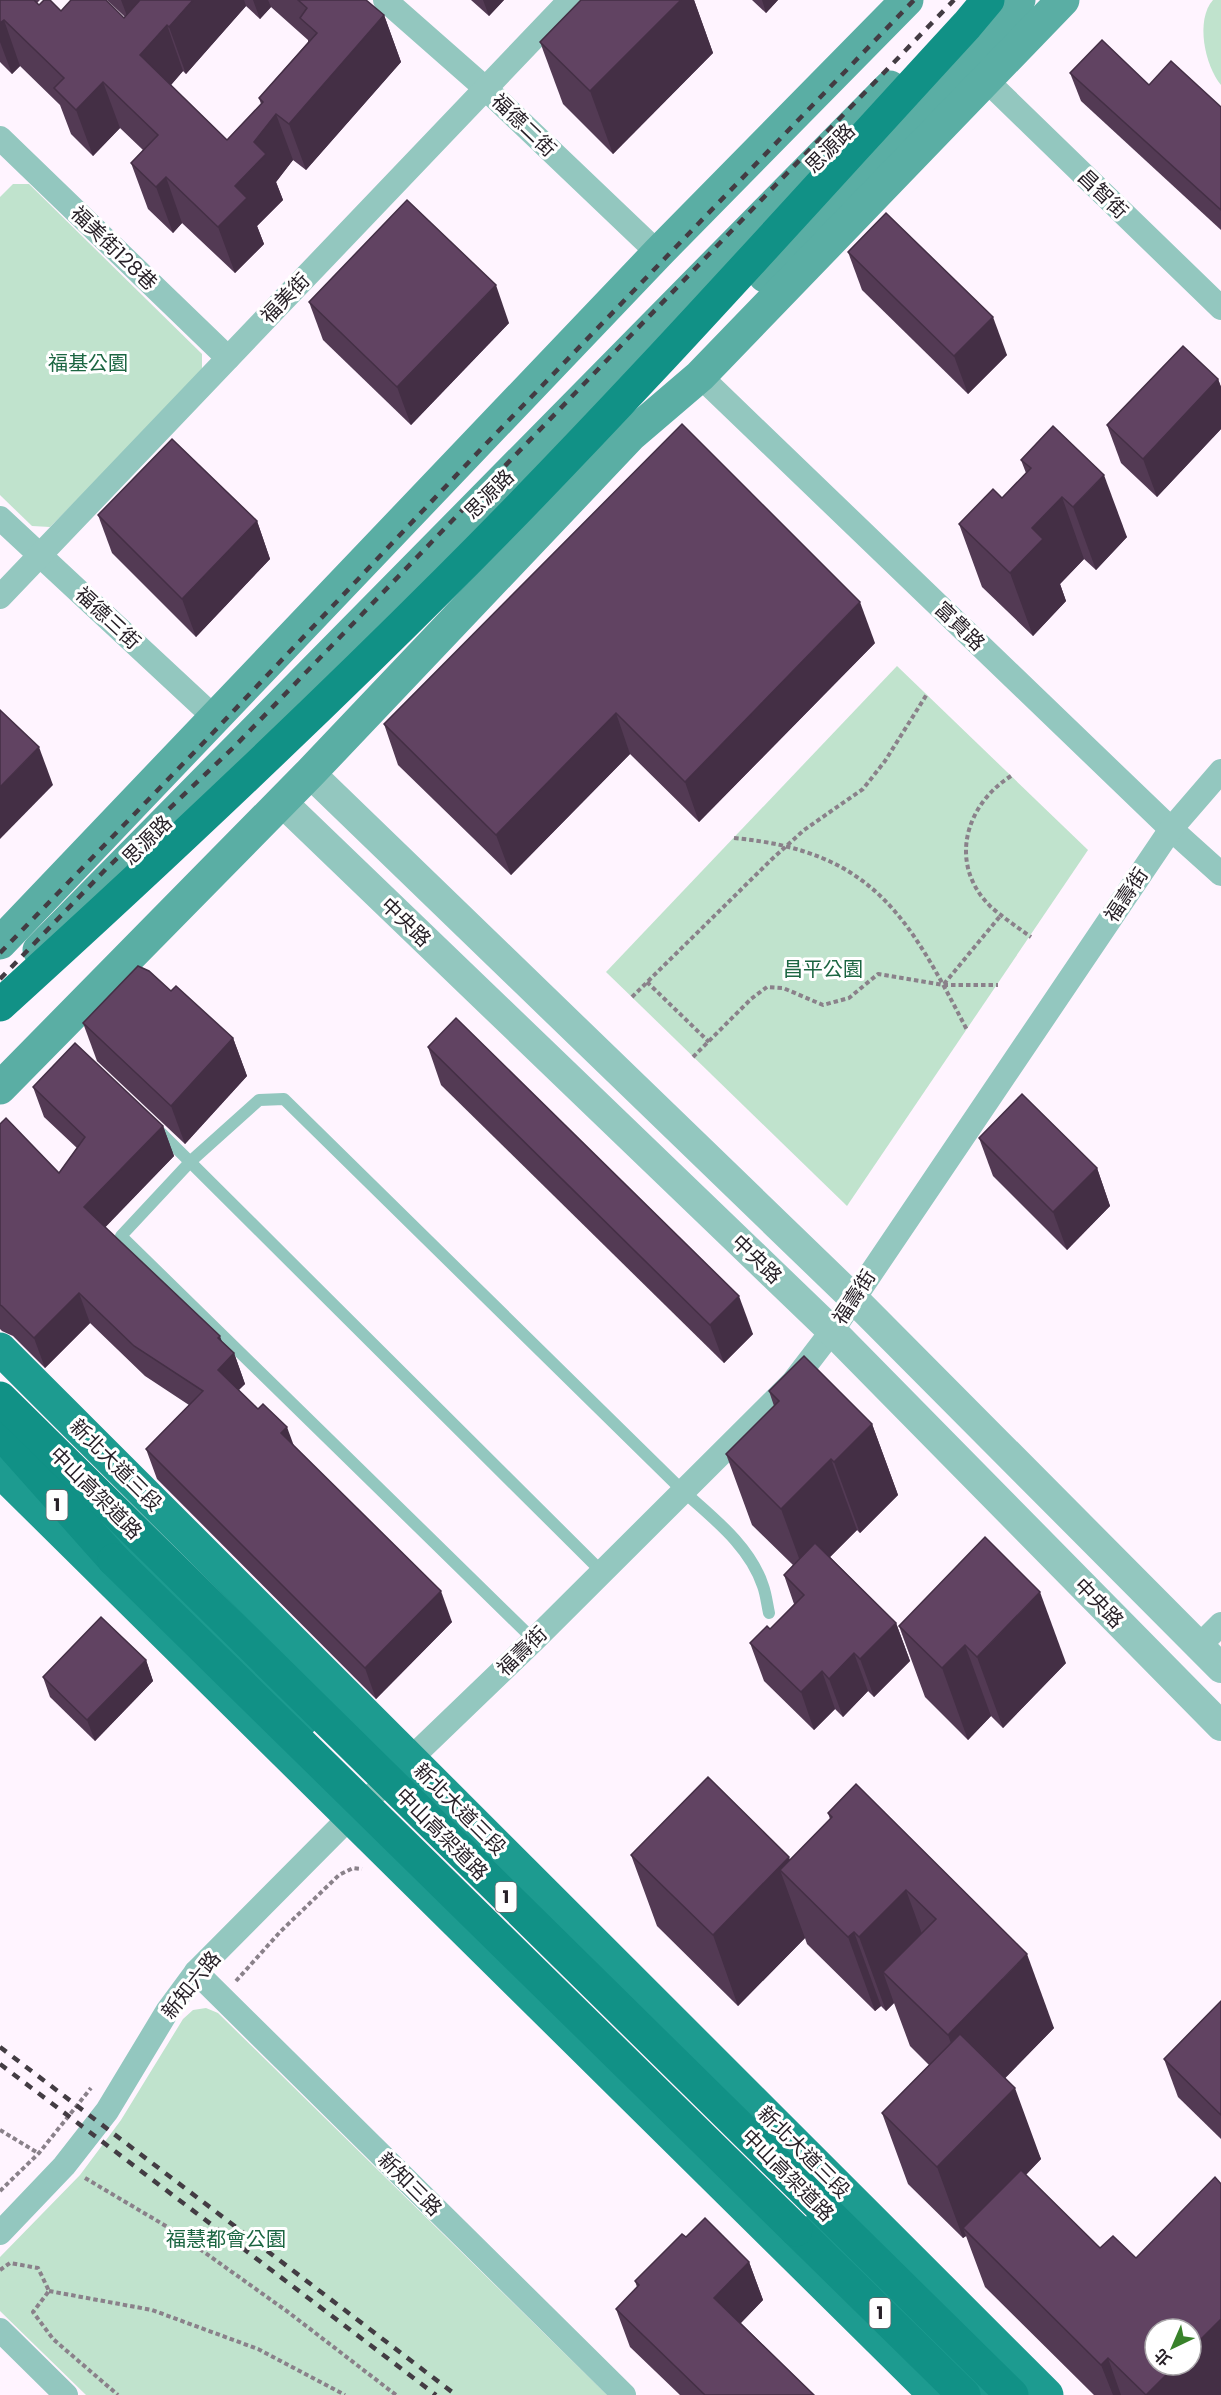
<svg xmlns="http://www.w3.org/2000/svg" width="1221" height="2395" font-family="Poppins,'Noto Sans TC',sans-serif">
  <rect width="100%" height="100%" fill="#fff4ff"/>
  <g fill="#c0e3cd">
    <path d="M 1213,0 L 1221,0 L 1221,85 C 1205,66 1195,20 1213,0 Z"/>
    <polygon points="13,184 29,184 202,354 202,373 50,527 32,526 0,495 0,197"/>
    <polygon points="897,666 1088,850 847,1206 606,972"/>
    <polygon points="206,2008 218,2013 607,2395 86,2395 0,2311 0,2257 80,2175 121,2120 183,2019 193,2010"/>
  </g>
  <g fill="none" stroke-linecap="round" stroke-linejoin="round">
    <g stroke="#8a818a" stroke-width="4" stroke-dasharray="4.5 3" stroke-linecap="butt">
      <path d="M 1011,776 C 965,805 948,864 990,906 C 1002,917 1017,927 1031,937"/>
      <path d="M 734,838 C 873,851 908,916 967,1030"/>
      <polyline points="647,982 709,1042"/>
      <polyline points="944,984 1001,915"/>
      <polyline points="632,997 771,860 804,830 863,789 885,761 927,694"/>
      <polyline points="693,1057 751,999 767,987 783,988 823,1005 849,998 878,974 944,985 998,985"/>
      <polyline points="236,1981 280,1932 339,1875 353,1868 362,1869"/>
      <polyline points="0,2130 38,2153"/>
      <polyline points="85,2178 176,2232 288,2312 396,2395"/>
      <polyline points="0,2191 39,2153 91,2088"/>
      <polyline points="0,2270 10,2263 38,2268 49,2291 33,2312 53,2339 118,2395"/>
      <polyline points="49,2291 152,2310 258,2349 345,2395"/>
    </g>
    <g stroke="#93c7bf" stroke-width="12">
      <polyline points="156,1128 602,1572"/>
      <path d="M 534,1640 L 121,1236 L 191,1161 L 259,1100 L 284,1099 L 683,1491 C 713,1518 750,1546 763,1586 C 766,1594 767,1604 769,1613"/>
    </g>
    <g stroke="#93c7bf" stroke-width="24">
      <polyline points="385,0 485,88 658,253"/>
      <polyline points="986,80 1221,308"/>
      <polyline points="0,138 228,358"/>
      <polyline points="700,376 1171,829 1221,874"/>
      <polyline points="0,518 216,719"/>
      <polyline points="0,597 570,0"/>
      <polyline points="1199,1646 1221,1624"/>
      <polyline points="196,1972 624,2395"/>
      <polyline points="0,2233 64,2166 107,2111 168,2010 196,1972 350,1817 534,1640 793,1382 832,1331 1171,829 1221,771"/>
      <polyline points="0,2330 66,2395"/>
    </g>
    <g stroke="#93c7bf" stroke-width="30">
      <polyline points="310,773 853,1298 1221,1668"/>
      <polyline points="282,802 832,1331 1221,1726"/>
    </g>
    <g stroke="#5aaea4" stroke-width="33">
      <polyline points="765,276 987,43 1019,0"/>
      <polyline points="0,943 658,253 907,0"/>
      <polyline points="39,950 890,87"/>
      <polyline points="0,1088 310,773 631,435 700,376 1063,0"/>
    </g>
    <g stroke="#1d9b90" stroke-width="33">
      <polyline points="0,1349 1047,2395"/>
      <polyline points="0,1471 935,2395"/>
      <polyline points="90,1513 303,1719"/>
      <polyline points="819,2227 988,2395"/>
    </g>
    <g stroke="#119186" stroke-width="33">
      <path d="M 0,1005 C 152,867 301,727 447,581 C 626,402 795,212 967,25 L 988,0"/>
      <polyline points="0,1432 114,1560"/>
      <polyline points="796,2230 964,2395"/>
    </g>
    <g stroke="#433c43" stroke-width="4.5" stroke-dasharray="8 8" stroke-linecap="butt">
      <polyline points="0,953 207,739 483,447 914,0"/>
      <polyline points="0,979 106,869 236,745 954,0"/>
      <polyline points="0,2047 456,2395"/>
      <polyline points="0,2064 436,2395"/>
    </g>
    <g stroke="#119186" stroke-width="33">
      <polyline points="0,1398 1012,2395"/>
      <polyline points="114,1560 796,2230"/>
    </g>
  </g>
  <g fill="#533a54" fill-rule="evenodd">
    <path d="M 0,0 L 40,0 L 37,3 L 39,5 L 61,11 L 124,18 L 125,17 L 107,0 L 366,0 L 384,15 L 401,62 L 306,170 L 293,160 L 276,182 L 283,200 L 257,226 L 264,244 L 235,273 L 182,223 L 173,233 L 148,209 L 131,163 L 143,150 L 120,128 L 93,156 L 71,134 L 60,105 L 20,66 L 12,74 L 0,62 ZM 246,6 L 260,19 L 271,7 L 308,40 L 308,42 L 259,98 L 261,104 L 227,140 L 171,85 L 183,71 L 186,74 Z"/>
    <polygon points="471,0 504,0 489,16"/>
    <polygon points="581,0 694,0 713,53 613,154 563,104 540,42"/>
    <polygon points="752,0 778,0 766,13"/>
    <polygon points="1070,73 1149,85 1221,107 1221,230 1081,101"/>
    <polygon points="848,252 1007,355 968,394 862,290"/>
    <polygon points="309,302 509,323 411,425 323,340"/>
    <polygon points="1218,379 1221,387 1221,429 1157,497 1121,463 1107,425"/>
    <polygon points="1021,460 1127,537 1096,570 1084,559 1060,584 1066,601 1033,636 982,587 959,524 1002,498 1026,473"/>
    <polygon points="98,515 257,521 270,559 196,637 112,553"/>
    <polygon points="875,643 699,822 630,754 511,875 398,765 384,724"/>
    <polygon points="171,991 233,1038 247,1076 185,1144 97,1061 83,1023"/>
    <polygon points="428,1047 753,1334 724,1363 441,1085"/>
    <polygon points="33,1087 163,1126 174,1156 105,1227 234,1353 245,1384 238,1390 294,1446 452,1622 376,1699 157,1479 146,1449 189,1405 145,1376 90,1323 45,1368 13,1336 2,1331 0,1329 0,1124 59,1173 77,1148 44,1117"/>
    <polygon points="979,1138 1097,1168 1110,1206 1067,1250 993,1176"/>
    <polygon points="769,1391 872,1424 898,1495 860,1533 857,1530 830,1557 896,1623 910,1661 874,1697 868,1691 843,1717 835,1709 814,1730 764,1681 750,1643 770,1629 794,1604 784,1575 793,1565 752,1525 726,1454 774,1406"/>
    <polygon points="899,1626 1066,1663 1003,1728 991,1716 968,1740 925,1697"/>
    <polygon points="146,1660 153,1681 95,1741 50,1697 43,1677"/>
    <polygon points="828,1813 1054,2028 1005,2078 1041,2159 1026,2175 1221,2395 1094,2395 985,2287 966,2236 963,2238 908,2184 882,2113 929,2065 910,2046 894,2003 886,2011 881,2006 875,2011 807,1944 805,1938 738,2006 657,1926 631,1855 790,1860 830,1819"/>
    <polygon points="1221,2001 1221,2139 1178,2097 1164,2059"/>
    <polygon points="686,2237 749,2262 763,2300 741,2323 814,2395 680,2395 630,2347 616,2309 637,2287 635,2281"/>
  </g>
  <g fill="#442f45">
    <polygon points="121,0 148,0 129,21"/>
    <polygon points="193,0 244,0 246,6 186,74 169,27"/>
    <polygon points="253,0 268,0 271,7 260,19"/>
    <polygon points="483,0 504,0 489,16"/>
    <polygon points="681,0 694,0 713,53 613,154 590,91"/>
    <polygon points="762,0 778,0 766,13"/>
    <polygon points="384,15 401,62 306,170 289,124"/>
    <polygon points="4,20 20,66 12,74 0,42 0,23"/>
    <polygon points="167,25 183,71 157,101 140,55"/>
    <polygon points="103,82 120,128 93,156 76,110"/>
    <polygon points="276,114 293,160 276,182 283,200 257,226 264,244 235,273 218,227 235,186 254,142"/>
    <polygon points="166,177 182,223 173,233 156,187"/>
    <polygon points="496,285 509,323 411,425 397,387"/>
    <polygon points="993,317 1007,355 968,394 954,356"/>
    <polygon points="1218,379 1221,387 1221,429 1157,497 1143,459"/>
    <polygon points="1104,475 1127,537 1096,570 1073,507"/>
    <polygon points="1062,497 1084,559 1060,584 1066,601 1033,636 1010,573 1032,528"/>
    <polygon points="257,521 270,559 196,637 182,599"/>
    <polygon points="860,602 875,643 699,822 685,782"/>
    <polygon points="616,713 630,754 511,875 496,835"/>
    <polygon points="39,747 53,785 0,839 0,787"/>
    <polygon points="233,1038 247,1076 185,1144 171,1106"/>
    <polygon points="163,1126 174,1156 95,1238 84,1207"/>
    <polygon points="1097,1168 1110,1206 1067,1250 1053,1212"/>
    <polygon points="79,1293 90,1323 45,1368 34,1338"/>
    <polygon points="739,1296 753,1334 724,1363 710,1325"/>
    <polygon points="220,1336 228,1359 234,1353 245,1384 229,1400 218,1370 218,1338"/>
    <polygon points="872,1424 898,1495 860,1533 834,1462"/>
    <polygon points="287,1427 298,1457 281,1433"/>
    <polygon points="831,1459 857,1530 807,1580 781,1509"/>
    <polygon points="441,1591 452,1622 376,1699 365,1668"/>
    <polygon points="1040,1592 1066,1663 1003,1728 977,1657"/>
    <polygon points="896,1623 910,1661 874,1697 860,1659"/>
    <polygon points="965,1645 991,1716 968,1740 942,1668"/>
    <polygon points="854,1653 868,1691 843,1717 829,1679"/>
    <polygon points="146,1660 153,1681 95,1741 87,1720"/>
    <polygon points="822,1671 835,1709 814,1730 801,1692"/>
    <polygon points="789,1857 802,1892 780,1870 805,1938 738,2006 713,1935"/>
    <polygon points="906,1890 933,1964 883,1972 894,2003 886,2011 859,1937"/>
    <polygon points="854,1932 881,2006 875,2011 848,1937"/>
    <polygon points="1027,1954 1054,2028 975,2109 948,2035"/>
    <polygon points="1015,2088 1041,2159 968,2233 963,2228 966,2236 963,2238 937,2167"/>
    <polygon points="749,2262 763,2300 728,2336 714,2298"/>
    <polygon points="1221,2319 1221,2395 1146,2395 1176,2365 1191,2365 1191,2349"/>
    <polygon points="1108,2358 1121,2395 1113,2395 1101,2365"/>
  </g>
  <g fill="#614362" stroke="#442f45" stroke-width="1.5">
    <polygon points="0,0 34,0 39,5 44,0 50,0 61,11 71,0 106,0 124,18 140,0 193,0 169,27 167,25 140,55 227,140 263,102 259,98 317,33 300,18 307,8 298,0 366,0 384,15 289,124 276,114 254,142 266,154 235,186 247,198 218,227 166,177 156,187 131,163 158,135 103,82 76,110 54,88 64,78 4,20 0,23"/>
    <polygon points="581,0 681,0 590,91 540,42"/>
    <polygon points="1102,40 1149,85 1171,61 1221,107 1221,210 1070,73"/>
    <polygon points="407,200 496,285 397,387 309,302"/>
    <polygon points="886,213 993,317 954,356 848,252"/>
    <polygon points="1183,346 1218,379 1143,459 1107,425"/>
    <polygon points="682,424 860,602 685,782 616,713 496,835 384,724"/>
    <polygon points="1053,426 1104,475 1073,507 1062,497 1032,528 1043,539 1010,573 959,524 993,489 1002,498 1031,468 1021,460"/>
    <polygon points="172,439 257,521 182,599 98,515"/>
    <polygon points="0,710 39,747 0,787"/>
    <polygon points="138,966 149,971 171,991 176,986 233,1038 171,1106 83,1023"/>
    <polygon points="456,1018 739,1296 710,1325 428,1047"/>
    <polygon points="75,1043 163,1126 84,1207 220,1336 218,1338 234,1353 218,1370 258,1409 263,1404 287,1427 281,1433 441,1591 365,1668 146,1449 203,1391 134,1346 79,1293 34,1338 2,1306 0,1305 0,1124 6,1118 59,1173 85,1137 33,1087"/>
    <polygon points="1022,1094 1097,1168 1053,1212 979,1138"/>
    <polygon points="804,1356 872,1424 834,1462 831,1459 781,1509 726,1454 779,1401 769,1391"/>
    <polygon points="985,1537 1040,1592 977,1657 965,1645 942,1668 899,1626"/>
    <polygon points="815,1543 896,1623 860,1659 854,1653 829,1679 822,1671 801,1692 750,1643 767,1626 770,1629 804,1595 784,1575"/>
    <polygon points="101,1617 146,1660 87,1720 43,1677"/>
    <polygon points="708,1777 789,1857 713,1935 631,1855"/>
    <polygon points="856,1784 1027,1954 948,2035 883,1972 936,1919 906,1890 859,1937 854,1932 848,1937 780,1870 832,1817 828,1813"/>
    <polygon points="1221,2001 1221,2115 1164,2059"/>
    <polygon points="960,2034 1015,2088 937,2167 882,2113"/>
    <polygon points="1021,2170 1100,2248 1113,2236 1136,2258 1215,2177 1221,2184 1221,2319 1191,2349 1191,2329 1155,2329 1155,2365 1176,2365 1146,2395 1108,2358 1101,2365 963,2228"/>
    <polygon points="705,2218 749,2262 714,2298 814,2395 705,2395 616,2309 639,2285 635,2281 682,2234 686,2237"/>
  </g>
  <g text-anchor="middle" stroke-width="6" stroke-linejoin="round" paint-order="stroke">
    <g fill="#fff" stroke="#686468" stroke-width="1.5">
      <rect x="46.5" y="1490" width="21" height="30" rx="4.5"/>
      <rect x="495.5" y="1882" width="21" height="30" rx="4.5"/>
      <rect x="869.5" y="2298" width="21" height="30" rx="4.5"/>
    </g>
    <g font-size="18" font-weight="bold" fill="#282128">
      <text x="57" y="1511">1</text>
      <text x="506" y="1903">1</text>
      <text x="880" y="2319">1</text>
    </g>
    <g font-size="20" fill="#282128" stroke="#fff">
      <text transform="translate(524 125) rotate(44)" y="7">福德二街</text>
      <text transform="translate(830 148) rotate(-45)" y="7">思源路</text>
      <text transform="translate(1103 194) rotate(44)" y="7">昌智街</text>
      <text transform="translate(114 248) rotate(44)" y="7">福美街128巷</text>
      <text transform="translate(285 298) rotate(-46)" y="7">福美街</text>
      <text transform="translate(489 494) rotate(-45)" y="7">思源路</text>
      <text transform="translate(108 618) rotate(43)" y="7">福德三街</text>
      <text transform="translate(960 626) rotate(44)" y="7">富貴路</text>
      <text transform="translate(147 840) rotate(-45)" y="7">思源路</text>
      <text transform="translate(1126 895) rotate(-56)" y="7">福壽街</text>
      <text transform="translate(406 922) rotate(44)" y="7">中央路</text>
      <text transform="translate(757 1259) rotate(44)" y="7">中央路</text>
      <text transform="translate(854 1297) rotate(-57)" y="7">福壽街</text>
      <text transform="translate(116 1465) rotate(45)" y="7">新北大道三段</text>
      <text transform="translate(96 1493) rotate(45)" y="7">中山高架道路</text>
      <text transform="translate(1099 1603) rotate(46)" y="7">中央路</text>
      <text transform="translate(522 1651) rotate(-44)" y="7">福壽街</text>
      <text transform="translate(460 1809) rotate(45)" y="7">新北大道三段</text>
      <text transform="translate(442 1834) rotate(45)" y="7">中山高架道路</text>
      <text transform="translate(191 1985) rotate(-51)" y="7">新知六路</text>
      <text transform="translate(804 2152) rotate(45)" y="7">新北大道三段</text>
      <text transform="translate(788 2175) rotate(45)" y="7">中山高架道路</text>
      <text transform="translate(410 2184) rotate(45)" y="7">新知三路</text>
    </g>
    <g font-size="20" fill="#1c6642" stroke="#fff">
      <text x="88" y="370">福基公園</text>
      <text x="823" y="976">昌平公園</text>
      <text x="226" y="2246">福慧都會公園</text>
    </g>
  </g>
  <g transform="translate(1173 2347) rotate(224)"><circle r="28" fill="#ffffff" stroke="#a9a6a9" stroke-width="1.5"/>
  <path d="M0-4.5L10 22L0 15L-10 22Z" fill="#38822a"/>
  <text y="-9" font-size="16" font-weight="bold" text-anchor="middle" fill="#282128">北</text>
  </g>
</svg>
